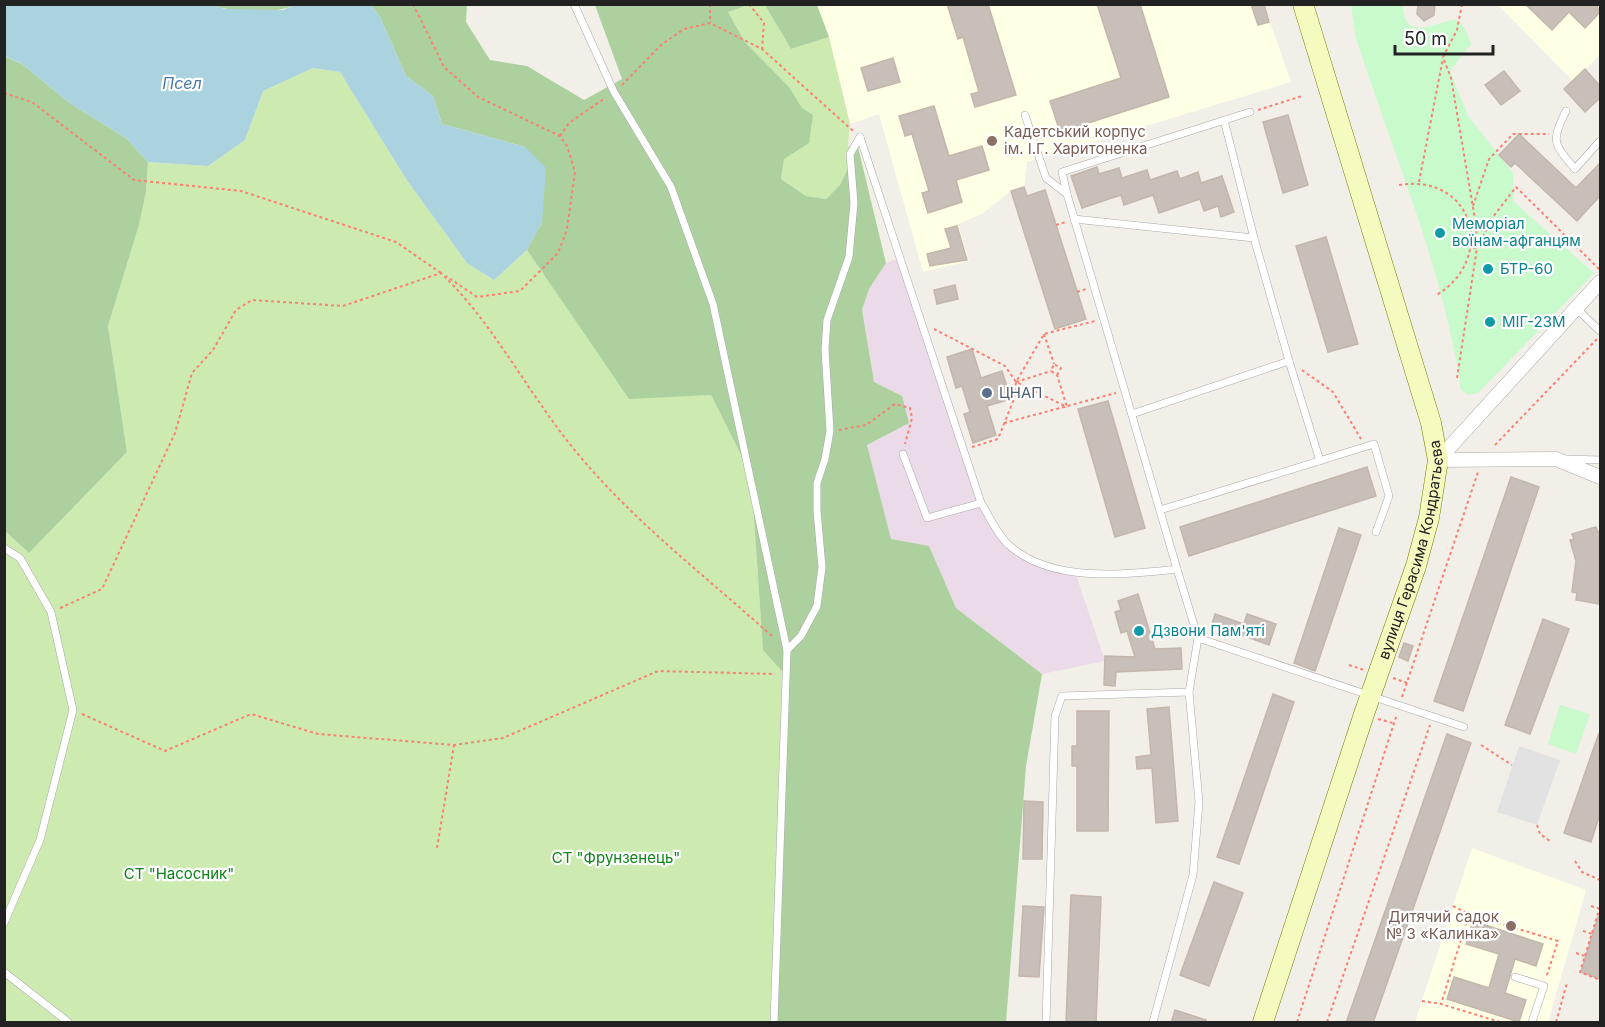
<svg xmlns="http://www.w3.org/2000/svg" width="1605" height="1027" font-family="Inter,sans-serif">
  <rect width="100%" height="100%" fill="#f2efe9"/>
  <polygon fill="#ebdbe8" points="900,258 981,503 1008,545 1038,562 1075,572 1105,661 1042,674 956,608 929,546 891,540 867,445 902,396 874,383 862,310 869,289 886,263"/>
  <g fill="#ffffe5">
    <polygon points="817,5 1264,5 1291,82 1027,162 1024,187 1011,191 982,214 958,224 969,261 923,272 879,114 850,124 829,37"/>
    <polygon points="1498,5 1600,5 1600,55 1573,81"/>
    <polygon points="1472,848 1586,890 1548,1022 1415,1022"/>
  </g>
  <g fill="#cdebb0">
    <polygon points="748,5 765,5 791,49 829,37 850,124 848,146 858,147 840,185 826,199 806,196 781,179 784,159 802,108 790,88 745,42 728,12"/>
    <polygon points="313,68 340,72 406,179 467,263 494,280 527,250 629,398 711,395 751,475 763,649 787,677 774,1022 5,1022 4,530 29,553 127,452 108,326 139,225 146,192 148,162 208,166 245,140 263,91"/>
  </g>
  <g fill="#add19e">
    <path d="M 210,5 L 295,5 C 272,15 235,12 210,5 Z"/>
    <polygon points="371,5 467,5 466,22 490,60 527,66 584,100 622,79 595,5 748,5 728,12 745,42 790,88 802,108 813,115 809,143 784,159 781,179 806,196 826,199 840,185 858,147 886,263 869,289 862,310 874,382 902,396 909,423 867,445 891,539 929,546 956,608 1042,674 1026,766 1006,1022 774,1022 787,677 763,650 751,475 711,395 629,399 527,250 542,222 525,147 442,124 433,96 406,76 380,17"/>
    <polygon points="765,5 817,5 829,37 791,49"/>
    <polygon points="4,56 22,64 71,104 126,138 148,162 146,192 139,225 108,326 127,452 29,553 4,530"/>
  </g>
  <g fill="#c8facc">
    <path d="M 1351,5 L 1403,5 C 1403,47 1446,17 1456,20 C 1465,24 1468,36 1471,44 L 1450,71 L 1468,116 L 1513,173 L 1514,202 L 1594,273 L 1478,393 L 1469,395 L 1461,390 C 1444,269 1393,154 1356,38 Z"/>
    <polygon points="1560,705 1590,714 1576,754 1548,744"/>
  </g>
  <polygon fill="#e2e2e2" points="1519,746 1560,760 1537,825 1497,812"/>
  <polygon fill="#aad3df" points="210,4 225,9 283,10 295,5 371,5 380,17 406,76 433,96 442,124 525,147 546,168 542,222 527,250 494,280 467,263 406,179 340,72 313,68 263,91 245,140 208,166 148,162 126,138 71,104 22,64 5,56 5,5"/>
  <g fill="#c7bfb8" stroke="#c4b6ab" stroke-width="1.5">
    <polygon points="947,4 988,4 1016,95 975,107 971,94 979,92 963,37 958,39"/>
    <polygon points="1097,4 1140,4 1169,97 1060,132 1050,101 1121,78"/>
    <polygon points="1251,4 1264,4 1269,22 1258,25"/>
    <polygon points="1418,4 1435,4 1434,15 1424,21 1417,14"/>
    <polygon points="1525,4 1596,4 1600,12 1585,28 1569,12 1552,30"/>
    <polygon points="893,58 900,82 868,91 861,68"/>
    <polygon points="1585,69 1600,86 1600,98 1585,112 1564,89"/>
    <polygon points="1504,71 1520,91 1501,105 1485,85"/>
    <polygon points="934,106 949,156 982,146 989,170 956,180 962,202 928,213 922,193 929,191 912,134 905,136 899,116"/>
    <polygon points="1288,115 1308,185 1283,193 1263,122"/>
    <polygon points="1519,134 1576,188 1600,163 1600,196 1577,221 1515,163 1511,167 1499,155"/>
    <polygon points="1097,167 1099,174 1119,168 1122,178 1147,170 1150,180 1177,171 1180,179 1198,172 1201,183 1222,176 1234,212 1221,217 1218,206 1204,211 1200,199 1159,213 1153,195 1124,205 1121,195 1082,208 1071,176"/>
    <polygon points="1024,187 1027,196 1045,190 1086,319 1055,329 1011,191"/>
    <polygon points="957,226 967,260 930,266 927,254 951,248 945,229"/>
    <polygon points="1326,237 1358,344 1328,352 1296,246"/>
    <polygon points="955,285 958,299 937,304 934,290"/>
    <polygon points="972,349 981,378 1002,371 1011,399 987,406 996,435 973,443 964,414 970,412 962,386 956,388 947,357"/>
    <polygon points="1108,401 1145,528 1115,537 1078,409"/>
    <polygon points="1367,467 1376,496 1189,556 1180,527"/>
    <polygon points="1511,477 1539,487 1463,711 1434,701"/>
    <polygon points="1596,527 1598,532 1600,532 1600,604 1576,600 1577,593 1572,592 1576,561 1570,540 1574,539 1572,534"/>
    <polygon points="1339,528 1361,535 1315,671 1294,663"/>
    <polygon points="1138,594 1155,649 1181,648 1182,669 1116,672 1115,686 1104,685 1105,656 1135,657 1127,631 1121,633 1115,612 1121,610 1118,601"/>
    <polygon points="1215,614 1244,624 1247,614 1276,624 1269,645 1212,624"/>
    <polygon points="1543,619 1569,629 1530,734 1505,725"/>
    <polygon points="1404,643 1413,646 1408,661 1399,657"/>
    <polygon points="1273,694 1294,702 1239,864 1217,857"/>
    <polygon points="1169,707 1178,821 1156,823 1152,768 1137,769 1136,757 1151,755 1147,709"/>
    <polygon points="1077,711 1109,711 1108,831 1077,831 1077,766 1072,766 1072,746 1077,746"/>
    <polygon points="1599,733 1600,814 1591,842 1564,833"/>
    <polygon points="1447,734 1471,743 1373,1023 1346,1023"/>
    <polygon points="1024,801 1043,802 1042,859 1023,859"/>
    <polygon points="1214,882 1243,893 1209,986 1180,975"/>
    <polygon points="1071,895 1101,897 1096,1023 1066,1023"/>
    <polygon points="1023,906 1044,907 1039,977 1019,976"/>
    <polygon points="1598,917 1600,917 1600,979 1581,972"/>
    <polygon points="1473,921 1543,944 1536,966 1515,959 1505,993 1526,1000 1519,1022 1447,999 1454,977 1489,988 1499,954 1466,944"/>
    <polygon points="1175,1010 1206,1020 1206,1023 1171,1023"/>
  </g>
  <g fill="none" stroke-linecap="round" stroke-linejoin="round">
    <g stroke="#a9a9a9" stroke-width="8">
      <g id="service">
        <polyline points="574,4 614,92 671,187 713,304 787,650 774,1022"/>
        <path d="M 1566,111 C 1551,142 1553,143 1575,169 L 1600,141"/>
        <polyline points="1025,115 1046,178 1067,194 1177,569"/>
        <polyline points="1224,120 1254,238"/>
        <path d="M 860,137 L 981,503 C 989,515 997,535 1009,545 C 1050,583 1126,575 1177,569 L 1198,638 L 1464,727"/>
        <polyline points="1067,194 1062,172 1250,112"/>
        <polyline points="1074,219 1254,238 1289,361 1132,414"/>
        <polyline points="1576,308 1600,331"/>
        <polyline points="1289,361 1320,461"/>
        <polyline points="903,454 927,518 981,503"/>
        <polyline points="1567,459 1600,460"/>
        <polyline points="1160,510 1374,444 1389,496 1376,532"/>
        <polyline points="4,548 20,558 51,612 73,710 40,840 4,923"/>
        <polyline points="787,650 801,636 817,606 822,567 817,511 817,483 825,459 830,431 825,349 827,320 849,257 854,203 850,154 860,137"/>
        <polyline points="4,972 68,1022"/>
        <polyline points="1515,977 1544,986 1532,1022"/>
        <polyline points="1046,1022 1055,716 1062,696 1189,692"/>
        <polyline points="1153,1022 1193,875 1199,802 1189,692 1198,638"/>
      </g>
    </g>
    <g stroke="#a9a9a9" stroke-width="15">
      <g id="minor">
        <polyline points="1438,460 1600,282"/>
        <polyline points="1438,460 1556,459 1600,477"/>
      </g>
    </g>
    <g stroke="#707d05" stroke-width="21">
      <g id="secondary">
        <path id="s1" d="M 1263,1022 L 1364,714 L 1416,566 L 1429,518 L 1438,460 L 1431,423 L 1303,4"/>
      </g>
    </g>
    <g stroke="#fa8072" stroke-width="2" stroke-dasharray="3 3" stroke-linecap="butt">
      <polyline points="413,4 444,67 478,97 560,136 567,146 575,172 567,229 558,253 520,291 477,297 446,276"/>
      <polyline points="710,4 710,23"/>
      <polyline points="749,4 764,23 762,49"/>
      <polyline points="1462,4 1457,30 1443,57 1451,78 1476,225 1477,248 1470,248"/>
      <polyline points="622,85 661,45 684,29 710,23 762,49 853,131"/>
      <polyline points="4,93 32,102 134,180 241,191 396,242 441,273"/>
      <polyline points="1258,110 1302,96"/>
      <polyline points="560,136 569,123 605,98"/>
      <polyline points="1419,182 1443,58"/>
      <path d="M 1399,185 C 1475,173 1497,260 1435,296"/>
      <polyline points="1473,206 1489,159 1513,134 1549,134"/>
      <polyline points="1056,225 1066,222"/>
      <polyline points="1077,292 1086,289"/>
      <polyline points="934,329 1005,366 1016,382 1067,407"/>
      <polyline points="1044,334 1054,364"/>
      <polyline points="1302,370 1333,392 1361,439"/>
      <polyline points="1057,375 1061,368 1054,364 1051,371 1057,375 1067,407"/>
      <polyline points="1457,378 1477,248 1493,217 1516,187 1599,269"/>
      <polyline points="1016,382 1051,371"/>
      <polyline points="1004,423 1116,393"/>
      <polyline points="839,430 866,425 895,404 910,408 912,418 905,444"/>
      <polyline points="1495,445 1597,339"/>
      <polyline points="972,447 998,439 1014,399 1016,382 1044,334 1095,321"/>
      <path d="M 60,608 L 102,589 L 175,433 L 192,373 L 213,350 L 236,310 L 252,300 L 343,306 L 441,273 C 496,326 529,396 578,454 C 635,523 708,578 774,638"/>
      <polyline points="1349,665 1364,670"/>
      <polyline points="1393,678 1407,683"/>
      <polyline points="1402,697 1478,472"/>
      <polyline points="82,714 165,751 251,714 318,734 454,745 503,738 658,671 775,674"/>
      <polyline points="1378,719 1393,723"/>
      <polyline points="1481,745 1512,765"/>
      <polyline points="1537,825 1540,834 1550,841"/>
      <polyline points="437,848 454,745"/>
      <polyline points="1575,861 1582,872 1600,880"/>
      <polyline points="1453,906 1469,914"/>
      <polyline points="1591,906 1600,909"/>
      <polyline points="1600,907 1580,972 1600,980"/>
      <polyline points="1583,931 1593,934"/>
      <polyline points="1576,953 1585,956"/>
      <polyline points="1422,1001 1441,1004"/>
      <polyline points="1297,1022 1397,714"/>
      <polyline points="1327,1022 1430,725"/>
      <polyline points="1500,1022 1441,1004 1469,914 1558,941 1546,978"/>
      <polyline points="1556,1022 1567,983"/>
    </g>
    <use href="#service" stroke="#fff" stroke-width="7"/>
    <use href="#minor" stroke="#fff" stroke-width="14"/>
    <use href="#secondary" stroke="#f7fabf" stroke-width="20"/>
  </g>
  <g fill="#8d6e63" stroke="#fff" stroke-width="2">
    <circle cx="992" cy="141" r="6"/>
    <circle cx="1511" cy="926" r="6"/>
  </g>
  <g fill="#0f9aa8" stroke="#fff" stroke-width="2">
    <circle cx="1440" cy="233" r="6"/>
    <circle cx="1488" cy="269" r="6"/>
    <circle cx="1490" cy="322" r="6"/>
    <circle cx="1139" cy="631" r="6"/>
  </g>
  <circle fill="#5c6f8a" stroke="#fff" stroke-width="2" cx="987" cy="393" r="6"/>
  <g text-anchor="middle" stroke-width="4.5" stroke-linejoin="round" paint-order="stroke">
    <g font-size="15" fill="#785e54" stroke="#fff" text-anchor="start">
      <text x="1004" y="137">Кадетський корпус<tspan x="1004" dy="17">ім. І.Г. Харитоненка</tspan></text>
      <text x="1499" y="922" text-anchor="end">Дитячий садок<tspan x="1499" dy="17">№ 3 «Калинка»</tspan></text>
    </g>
    <g font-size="15" fill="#0d838f" stroke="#fff" text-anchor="start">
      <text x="1452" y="229">Меморіал<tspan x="1452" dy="17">воїнам-афганцям</tspan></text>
      <text x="1500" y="274">БТР-60</text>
      <text x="1502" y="327">МІГ-23М</text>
      <text x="1151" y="636">Дзвони Пам'яті</text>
    </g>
    <g font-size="15" fill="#4e5e75" stroke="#fff" text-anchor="start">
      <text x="999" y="398">ЦНАП</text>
    </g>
    <g font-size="15" fill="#222" stroke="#fff">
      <text dy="5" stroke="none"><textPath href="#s1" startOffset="496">вулиця Герасима Кондратьєва</textPath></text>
    </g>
    <g font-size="15" fill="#0c8416" stroke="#fff">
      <text x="616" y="863">СТ "Фрунзенець"</text>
      <text x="179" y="879">СТ "Насосник"</text>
    </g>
    <g font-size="16" font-style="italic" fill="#4a7aab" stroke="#fff">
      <text x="182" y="89">Псел</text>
    </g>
  </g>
  <rect width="1605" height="1027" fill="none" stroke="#222222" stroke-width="12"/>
  <path d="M1395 45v9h98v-9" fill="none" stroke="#222222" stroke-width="3"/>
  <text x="1404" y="45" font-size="18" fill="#222222" stroke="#ffffff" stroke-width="4.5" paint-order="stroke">50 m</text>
</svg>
